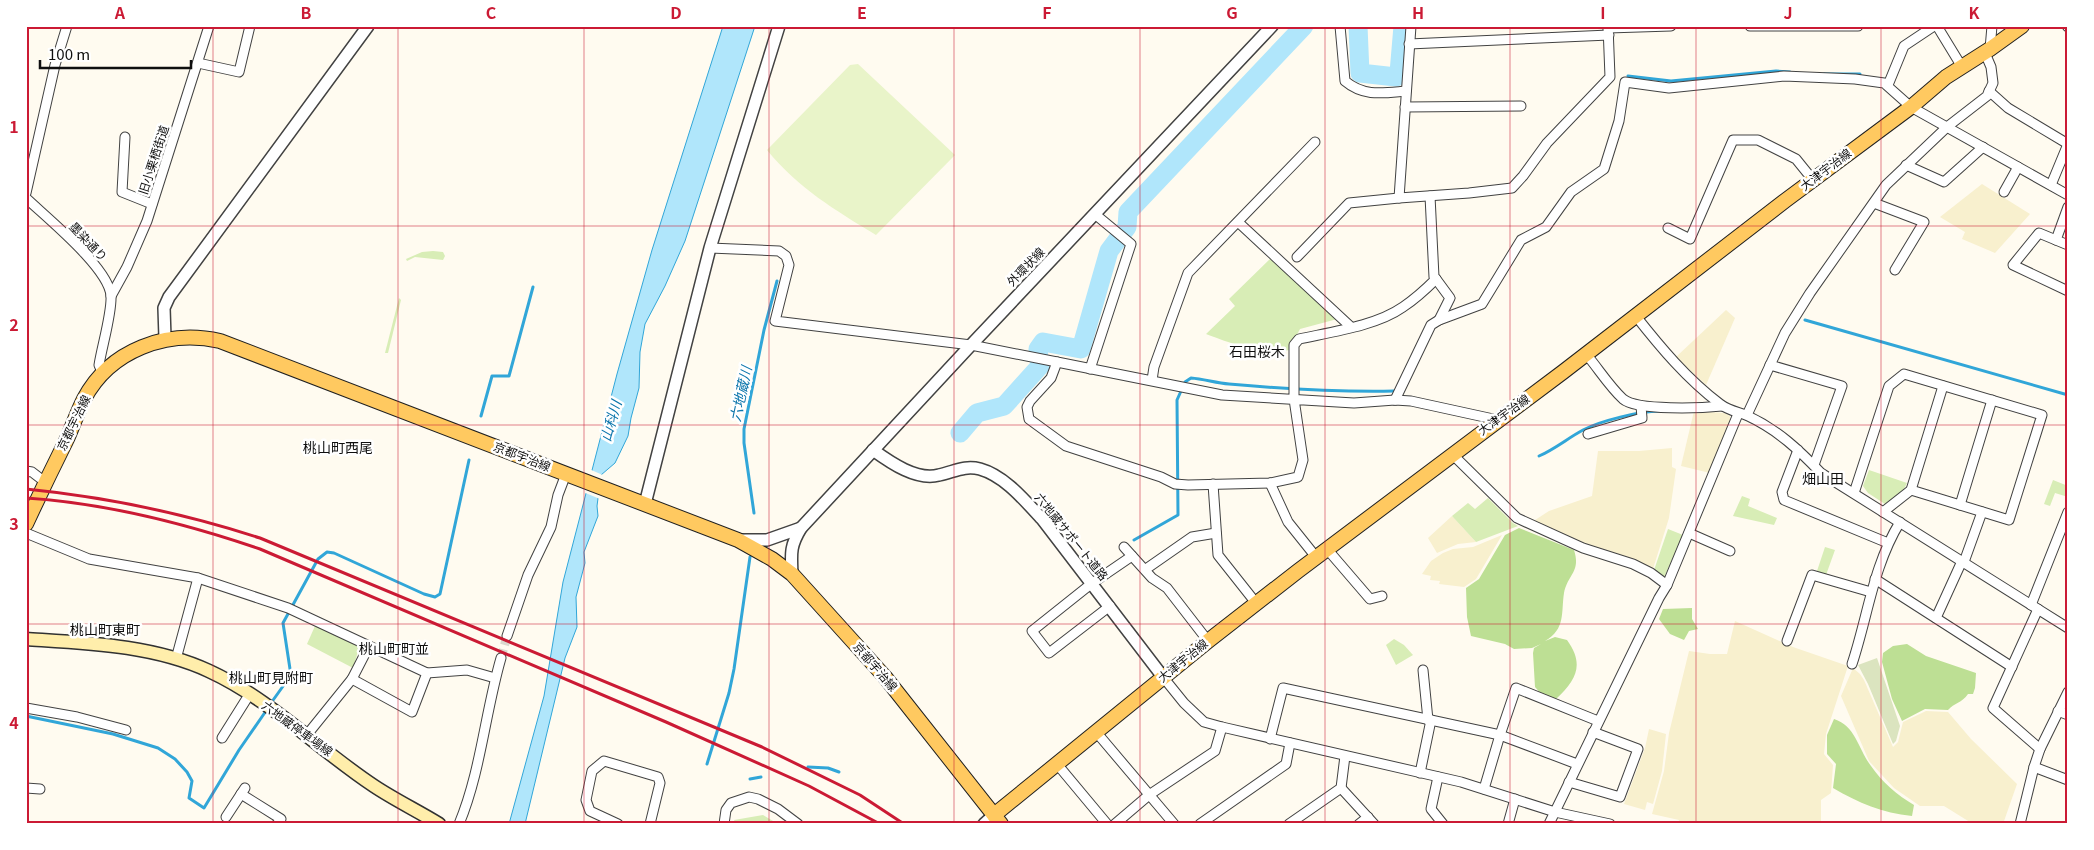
<svg xmlns="http://www.w3.org/2000/svg" width="2094" height="850" font-family="Georgia,'Noto Sans JP',serif">
  <rect width="100%" height="100%" fill="#fffbf0"/>
  <g fill="#f8f0ce">
    <polygon points="1982,184 2030,214 1995,253 1962,239 1965,232 1940,217"/>
    <polygon points="1726,310 1735,318 1706,385 1676,357"/>
    <polygon points="1694,411 1725,413 1730,416 1730,427 1710,473 1681,466"/>
    <polygon points="1672,448 1672,467 1676,469 1669,518 1652,572 1634,563 1532,522 1549,511 1592,496 1598,451 1639,451"/>
    <polygon points="1452,516 1476,542 1458,544 1437,553 1428,538"/>
    <polygon points="1502,535 1476,579 1464,587 1439,584 1440,581 1430,580 1431,576 1422,574 1431,561 1443,553 1453,549 1473,547"/>
    <polygon points="1735,621 1793,647 1848,666 1826,734 1824,754 1833,765 1831,793 1821,800 1821,824 1678,824 1679,820 1652,814 1664,771 1669,733 1689,651 1710,654 1727,654"/>
    <polygon points="1853,668 1860,674 1864,680 1893,747 1898,742 1903,722 1926,711 1948,712 1971,739 2017,784 2003,824 1973,824 1944,806 1920,806 1894,788 1869,761 1841,696"/>
    <polygon points="1649,729 1666,734 1662,771 1653,804 1647,802 1645,810 1624,804 1645,748"/>
  </g>
  <g fill="#d8edb6">
    <polygon points="433,251 443,252 445,256 443,260 415,257 407,261 406,259 422,252"/>
    <path d="M 1275,254 L 1341,318 L 1300,329 L 1289,350 C 1267,357 1227,342 1206,334 L 1235,306 L 1229,299 Z"/>
    <polygon points="399,298 401,300 388,353 385,353"/>
    <polygon points="1869,470 1907,483 1903,491 1885,504 1868,493 1863,486"/>
    <polygon points="2053,480 2068,486 2068,497 2055,493 2050,506 2044,504"/>
    <polygon points="1742,496 1750,499 1748,506 1777,518 1774,525 1733,516"/>
    <polygon points="1488,498 1513,523 1518,526 1476,542 1452,516 1468,503 1475,509"/>
    <polygon points="1668,529 1683,535 1663,580 1653,573"/>
    <polygon points="1825,547 1835,550 1826,575 1817,571"/>
    <polygon points="315,626 360,645 353,668 307,644"/>
    <polygon points="1394,639 1404,645 1413,655 1396,665 1386,645"/>
    <polygon points="763,815 773,821 771,823 736,824 734,820"/>
  </g>
  <g fill="#bddf94">
    <path d="M 1519,528 L 1574,550 C 1581,572 1568,574 1564,593 C 1561,612 1566,629 1545,641 L 1555,637 L 1567,640 C 1585,665 1576,680 1556,699 L 1543,696 L 1535,687 L 1533,653 L 1534,648 L 1541,644 L 1532,648 L 1514,649 L 1505,644 L 1471,636 L 1467,617 L 1466,588 L 1479,579 L 1505,535 Z"/>
    <polygon points="1692,608 1692,619 1698,629 1689,631 1684,640 1670,634 1659,619 1663,609"/>
    <path d="M 1907,644 L 1926,656 L 1976,673 L 1975,688 L 1973,694 L 1968,694 C 1962,703 1954,703 1948,710 L 1925,709 L 1902,721 L 1892,699 L 1882,662 L 1883,653 L 1893,646 Z"/>
    <path d="M 1834,719 C 1856,726 1858,749 1871,766 C 1882,782 1897,795 1914,805 L 1912,816 C 1882,813 1859,803 1833,788 L 1836,764 L 1827,754 L 1827,735 Z"/>
  </g>
  <polygon fill="#dbe4bf" points="1877,658 1900,726 1896,741 1893,744 1868,684 1858,665"/>
  <path fill="#e9f4c9" d="M 858,64 L 955,155 L 876,235 C 835,210 798,188 767,150 L 850,65 Z"/>
  <polygon fill="#b0e6fb" stroke="#31a6d8" points="723,26 755,26 685,241 665,286 645,324 640,352 639,388 631,418 628,436 615,463 601,475 597,506 598,516 584,552 585,563 576,597 577,627 565,658 525,824 509,824 544,696 563,582 617,374 652,250"/>
  <polygon fill="#fffbf0" points="589,469 605,476 600,499 583,492"/>
  <g fill="none" stroke-linecap="round" stroke-linejoin="round">
    <g stroke="#31a6d8" stroke-width="3">
      <polyline points="1824,74 1860,74"/>
      <polyline points="1628,76 1671,81 1776,71 1790,72"/>
      <polyline points="1805,320 2068,395"/>
      <polyline points="481,416 492,376 509,376 533,287"/>
      <path d="M 1539,456 C 1555,449 1568,438 1583,430 C 1600,421 1640,411 1659,411"/>
      <polyline points="754,513 744,443 744,429 764,330 777,281"/>
      <path d="M 1134,540 L 1178,515 L 1177,400 L 1185,382 L 1191,378 C 1204,379 1216,383 1229,384 C 1284,389 1339,392 1394,391"/>
      <polyline points="271,703 286,682 290,669 283,623 318,559 327,552 334,553 424,594 435,597 440,594 469,460"/>
      <polyline points="26,716 113,734 158,748 175,759 187,772 192,781 189,798 204,808 239,750 268,708"/>
      <polyline points="707,764 729,693 734,669 750,557"/>
      <polyline points="808,767 828,768 839,772"/>
      <polyline points="750,779 761,777"/>
    </g>
    <g stroke="#b0e6fb" stroke-width="19">
      <polyline points="1358,26 1360,73 1396,77 1399,73 1403,26"/>
      <polyline points="960,433 977,413 1004,406 1040,366 1038,349 1043,342 1081,349 1109,251 1127,227 1128,212 1304,26"/>
    </g>
    <polyline stroke="#dbd8ce" stroke-width="9" stroke-dasharray="9 4.5" stroke-linecap="butt" points="501,658 507,636"/>
    <g stroke="#424242" stroke-width="11">
      <g id="minor">
        <path d="M 1340,26 L 1345,81 C 1364,97 1383,93 1406,91"/>
        <polyline points="1411,26 1399,198 1469,193 1512,188 1523,176 1547,143 1610,77 1608,26"/>
        <polyline points="1750,26 1858,26"/>
        <polyline points="1937,26 1962,67"/>
        <polyline points="2067,26 2068,27"/>
        <polyline points="1608,28 1671,26"/>
        <polyline points="1409,44 1609,35"/>
        <polyline points="1990,49 1992,26"/>
        <polyline points="198,63 239,72 250,26"/>
        <polyline points="1888,85 1904,46 1934,26"/>
        <polyline points="1989,91 2008,108 2068,144"/>
        <polyline points="1405,107 1521,106"/>
        <polyline points="125,137 122,192 152,204"/>
        <polyline points="1906,165 1944,182 1983,147"/>
        <polyline points="2051,185 2068,144"/>
        <polyline points="2004,192 2018,167"/>
        <polyline points="26,193 55,65 67,26"/>
        <path d="M 1430,196 L 1434,277 L 1436,279 C 1426,289 1415,299 1403,307 C 1376,326 1331,332 1299,339 L 1294,345 L 1294,399 L 1303,460 L 1298,477 L 1270,483 L 1188,485 L 1175,484 L 1161,477 L 1066,446 L 1029,419 L 1027,407 L 1030,401 L 1051,378 L 1057,362 L 1222,395 L 1354,403 L 1395,400 L 1411,401 L 1498,420"/>
        <path d="M 26,198 C 47,218 109,268 111,296 C 112,313 102,346 99,365 L 102,372"/>
        <polyline points="1874,203 1924,222 1895,270"/>
        <polyline points="1238,222 1351,327"/>
        <polyline points="1668,228 1690,239 1733,140 1758,140 1796,159 1813,180"/>
        <polyline points="2056,240 2068,207"/>
        <polyline points="2068,245 2039,233 2013,265 2068,291"/>
        <polyline points="710,248 779,251 786,256 789,265 775,321 971,345 1057,362"/>
        <polyline points="1297,257 1349,203 1399,198"/>
        <polyline points="1436,279 1450,298 1439,320"/>
        <polyline points="111,296 127,267 147,221 209,26"/>
        <path d="M 1635,315 C 1661,348 1687,379 1720,404 C 1729,411 1739,412 1748,416 C 1778,430 1799,450 1821,473 L 2068,628"/>
        <path d="M 1586,354 C 1598,368 1609,386 1623,399 C 1637,411 1702,408 1722,406"/>
        <polyline points="1770,365 1842,386 1814,465"/>
        <polyline points="1090,369 1131,244 1096,215"/>
        <polyline points="1152,380 1154,367 1188,273 1315,142"/>
        <polyline points="1395,400 1431,325 1439,320 1482,304 1521,240 1546,227 1571,192 1604,169 1619,121 1625,82 1669,88 1784,76 1855,79 1884,83 1911,107 2068,195"/>
        <polyline points="1747,415 1785,333 1810,293 1886,185 1947,127 1987,96 1993,83 1991,67 1985,53"/>
        <polyline points="1588,434 1642,418 1641,406"/>
        <polyline points="1798,450 1782,492 1784,500 1888,543"/>
        <polyline points="1452,454 1517,518 1583,548 1633,564 1651,573 1667,585"/>
        <polyline points="26,471 32,472 45,482"/>
        <polyline points="1270,483 1288,522 1316,557"/>
        <polyline points="1213,484 1218,555 1256,603"/>
        <polyline points="1854,493 1889,386 1904,374 2042,415 2009,520 1911,490"/>
        <polyline points="1960,505 1992,400"/>
        <polyline points="1883,512 1911,490 1943,386"/>
        <polyline points="26,533 89,559 198,578 288,608 427,673 467,670 495,678"/>
        <polyline points="1689,533 1730,551"/>
        <polyline points="1124,547 1152,578 1167,588 1208,641"/>
        <polyline points="1327,549 1370,599 1382,596"/>
        <polyline points="1964,562 1982,512"/>
        <polyline points="1146,569 1192,537 1216,533"/>
        <polyline points="1875,579 2012,667"/>
        <polyline points="2031,605 2068,512"/>
        <polyline points="1110,606 1049,653 1032,631 1091,584 1132,556"/>
        <polyline points="2038,609 1993,708 2040,749"/>
        <polyline points="1936,618 1962,561"/>
        <polyline points="507,636 528,575 551,527 558,495 566,474"/>
        <polyline points="1787,641 1812,575 1871,592"/>
        <polyline points="176,659 198,578"/>
        <path d="M 1852,664 C 1868,616 1873,566 1900,522"/>
        <polyline points="1423,670 1428,720"/>
        <polyline points="1163,677 1184,703 1204,722 1222,727 1461,782 1555,812 1610,824"/>
        <polyline points="352,679 412,712 427,673"/>
        <polyline points="26,708 77,717 126,730"/>
        <polyline points="2058,711 2068,715"/>
        <polyline points="1097,733 1174,824"/>
        <polyline points="306,736 352,679 369,646"/>
        <polyline points="222,738 249,695"/>
        <polyline points="1270,739 1283,688 1500,735 1484,789"/>
        <polyline points="1057,764 1107,824"/>
        <polyline points="1577,764 1500,735 1516,688 1598,721"/>
        <polyline points="2034,767 2068,780"/>
        <polyline points="1420,773 1431,720"/>
        <polyline points="1438,777 1431,809 1443,824"/>
        <polyline points="1569,782 1620,797 1638,749 1593,732"/>
        <polyline points="26,788 40,789"/>
        <polyline points="1341,788 1374,824"/>
        <polyline points="241,794 281,819 277,824"/>
        <polyline points="226,817 245,788"/>
        <path d="M 459,824 C 481,771 485,713 501,658"/>
        <polyline points="618,824 590,811 586,800 592,771 604,761 658,777 660,783 650,824"/>
        <polyline points="724,824 726,810 731,803 749,797 758,799 778,809 798,824"/>
        <polyline points="1115,824 1149,795 1215,751 1222,727"/>
        <polyline points="1200,824 1286,764 1290,743"/>
        <polyline points="1289,824 1341,788 1345,756"/>
        <polyline points="1359,824 1368,817"/>
        <polyline points="1508,824 1515,799"/>
        <polyline points="1549,824 1659,598 1667,585 1738,414"/>
        <polyline points="2020,824 2034,767 2040,749 2068,692"/>
      </g>
    </g>
    <g stroke="#424242" stroke-width="14">
      <g id="tertiary">
        <polyline points="165,338 164,308 169,297 368,26"/>
        <path d="M 873,450 C 891,463 917,481 939,475 C 954,472 964,465 980,469 C 1005,476 1025,501 1042,519 L 1163,677"/>
        <polyline points="645,504 710,248 779,26"/>
        <polyline points="739,540 767,540 801,528"/>
        <path d="M 792,574 C 791,553 790,546 801,528 L 971,345 L 1272,26"/>
        <polyline points="984,824 994,815"/>
      </g>
    </g>
    <g stroke="#313131" stroke-width="15">
      <path id="secondary" d="M 26,639 C 87,643 153,645 209,671 C 270,699 318,749 374,786 C 395,800 418,811 439,824"/>
    </g>
    <g stroke="#202020" stroke-width="16">
      <g id="primary">
        <path d="M 26,524 C 39,496 52,469 66,441 C 72,428 77,413 84,399 C 110,350 167,329 220,341 L 738,540 L 772,559 L 792,574 L 885,677 L 1001,824"/>
        <polyline points="994,815 1208,641 1298,571 1563,372 1786,200 1911,107 1946,77 1990,49 2022,26"/>
      </g>
    </g>
    <use href="#minor" stroke="#fff" stroke-width="9"/>
    <use href="#tertiary" stroke="#fff" stroke-width="11"/>
    <use href="#secondary" stroke="#ffeeab" stroke-width="12"/>
    <use href="#primary" stroke="#ffc960" stroke-width="14"/>
    <g stroke="#cb1a34" stroke-width="3">
      <path d="M 26,489 C 107,497 183,513 260,538 L 762,747 L 860,795 L 904,824"/>
      <path d="M 26,498 C 106,503 184,523 260,549 L 666,722 L 809,786 L 880,824"/>
    </g>
  </g>
  <path fill="none" stroke="#cb1a34" stroke-width="1" stroke-opacity="0.55" d="M 213,26 L 213,824M 398,26 L 398,824M 584,26 L 584,824M 769,26 L 769,824M 954,26 L 954,824M 1140,26 L 1140,824M 1325,26 L 1325,824M 1510,26 L 1510,824M 1696,26 L 1696,824M 1881,26 L 1881,824M 26,226 L 2068,226M 26,425 L 2068,425M 26,624 L 2068,624"/>
  <g text-anchor="middle" stroke-width="5" stroke-linejoin="round" paint-order="stroke">
    <g font-size="12" fill="#0f0f0f" stroke="#fff">
      <text transform="translate(154 160) rotate(-72)" y="4">旧小栗栖街道</text>
      <text transform="translate(1826 170) rotate(-37)" y="4">大津宇治線</text>
      <text transform="translate(88 242) rotate(46)" y="4">墨染通り</text>
      <text transform="translate(1026 267) rotate(-46)" y="4">外環状線</text>
      <text transform="translate(1504 415) rotate(-36)" y="4">大津宇治線</text>
      <text transform="translate(74 423) rotate(-64)" y="4">京都宇治線</text>
      <text transform="translate(522 457) rotate(21)" y="4">京都宇治線</text>
      <text transform="translate(1071 537) rotate(51)" y="4">六地蔵サポート道路</text>
      <text transform="translate(1183 661) rotate(-39)" y="4">大津宇治線</text>
      <text transform="translate(875 667) rotate(49)" y="4">京都宇治線</text>
      <text transform="translate(297 729) rotate(36)" y="4">六地蔵停車場線</text>
    </g>
    <g font-size="14" fill="#0f0f0f" stroke="#fff">
      <text x="1257" y="357">石田桜木</text>
      <text x="338" y="453">桃山町西尾</text>
      <text x="1823" y="484">畑山田</text>
      <text x="105" y="635">桃山町東町</text>
      <text x="394" y="654">桃山町町並</text>
      <text x="271" y="683">桃山町見附町</text>
    </g>
    <g font-size="14" font-style="italic" fill="#0d76ac" stroke="#fff">
      <text transform="translate(741 394) rotate(-78)" y="5">六地蔵川</text>
      <text transform="translate(611 421) rotate(-74)" y="5">山科川</text>
    </g>
  </g>
  <rect width="2094" height="850" fill="none" stroke="#ffffff" stroke-width="55"/>
  <path d="M40 60v8h151v-8" fill="none" stroke="#0f0f0f" stroke-width="2.5"/>
  <text x="48" y="60" font-size="15" fill="#0f0f0f" stroke="#ffffff" stroke-width="4" paint-order="stroke">100 m</text>
  <rect x="28" y="28" width="2038" height="794" fill="none" stroke="#cb1a34" stroke-width="2"/>
  <g font-size="16" text-anchor="middle" font-weight="bold" fill="#cb1a34">
    <text x="120" y="19">A</text>
    <text x="306" y="19">B</text>
    <text x="491" y="19">C</text>
    <text x="676" y="19">D</text>
    <text x="862" y="19">E</text>
    <text x="1047" y="19">F</text>
    <text x="1232" y="19">G</text>
    <text x="1418" y="19">H</text>
    <text x="1603" y="19">I</text>
    <text x="1788" y="19">J</text>
    <text x="1974" y="19">K</text>
    <text x="14" y="133">1</text>
    <text x="14" y="331">2</text>
    <text x="14" y="530">3</text>
    <text x="14" y="729">4</text>
  </g>
</svg>
